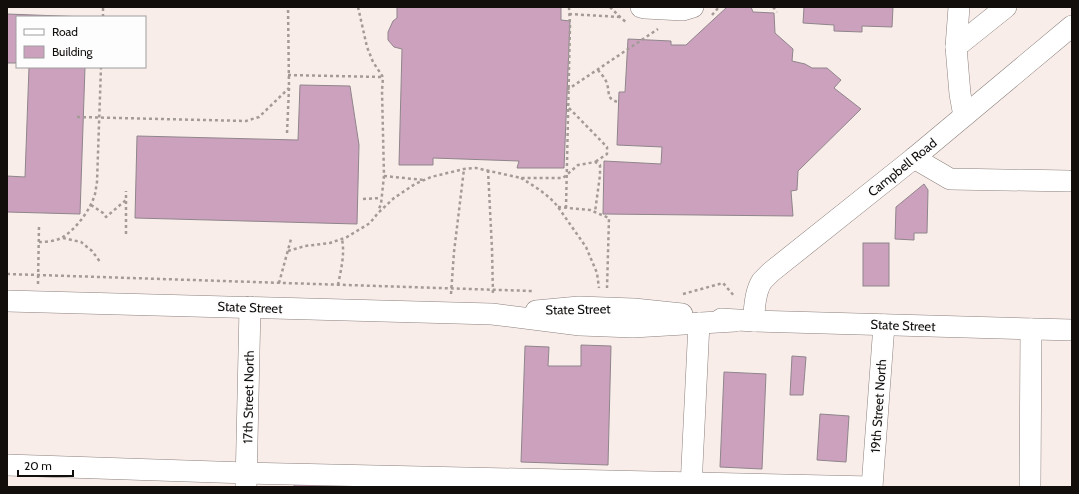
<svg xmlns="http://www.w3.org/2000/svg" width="1079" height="494" font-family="Cabin,sans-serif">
  <rect width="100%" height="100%" fill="#f9ede9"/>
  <g fill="#cca1be" stroke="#8f858b">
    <polygon points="397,7 561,7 561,20 570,21 564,168 517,168 519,161 433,158 433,165 399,165 402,49 394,47 388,40 388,32 393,21 397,18"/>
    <polygon points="727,7 751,7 753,12 774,13 775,33 793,49 792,61 805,64 812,68 827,68 841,80 834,88 861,109 798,171 797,190 791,191 793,216 603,214 604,161 661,164 662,147 617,145 619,92 625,92 628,39 671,41 671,45 686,45"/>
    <polygon points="804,7 893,7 892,27 862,26 862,32 834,31 834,25 803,23"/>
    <polygon points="7,14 87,17 17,17 17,63 7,63"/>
    <polygon points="29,67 85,67 80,214 7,212 7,176 25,177"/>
    <polygon points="300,85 350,86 359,145 357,224 135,218 137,136 298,140"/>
    <polygon points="924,184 928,190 927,233 914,233 914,240 895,239 896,207"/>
    <rect x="863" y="243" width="26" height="43"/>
    <polygon points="581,345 611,346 608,465 521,462 525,346 549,347 548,366 581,366"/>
    <polygon points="792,356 806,357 803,395 790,395"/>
    <polygon points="724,372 766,374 762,469 720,467"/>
    <polygon points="820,414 849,416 846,462 817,460"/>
    <polygon points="295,480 495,487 294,487"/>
  </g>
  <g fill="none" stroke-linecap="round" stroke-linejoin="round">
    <g stroke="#8b807d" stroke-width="22">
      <g id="minor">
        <polyline points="641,7 645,8 683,10 693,7"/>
        <polyline points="959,7 956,47 960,94 964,116"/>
        <polyline points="956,47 1006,7"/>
        <polyline points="914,158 950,179 1069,181"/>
        <polyline points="7,301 492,314 580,325 633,327 735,321"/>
        <polyline points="536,311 579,307 634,309 682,314"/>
        <polyline points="721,319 754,321 1072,330"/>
        <path d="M 754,321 C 754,308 755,292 762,281 C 765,278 768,275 771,272 L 914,158 L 1072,26"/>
        <polyline points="7,465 247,473 872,487"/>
        <polyline points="246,486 250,307"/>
        <polyline points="691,487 699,323"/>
        <polyline points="872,487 884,325"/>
        <polyline points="1030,487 1031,329"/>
      </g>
    </g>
    <g stroke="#a49b98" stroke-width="2.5" stroke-dasharray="3 3" stroke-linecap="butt">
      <polyline points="358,7 367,47 373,62 383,77 382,91 384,176 381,204 378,211"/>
      <polyline points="610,7 620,17 627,23"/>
      <polyline points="773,7 777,12"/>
      <polyline points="569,14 620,17"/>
      <polyline points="712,15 719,7"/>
      <polyline points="103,17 103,7"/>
      <path d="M 598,70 C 601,74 606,79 607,84 C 610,93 606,99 618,102"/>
      <polyline points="288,75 383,77"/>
      <polyline points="567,90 658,29"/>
      <polyline points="569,108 607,147 607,154 595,162"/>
      <polyline points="77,117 246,121 259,117 289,88"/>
      <polyline points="287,133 289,88 288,7"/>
      <polyline points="488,170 492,249 493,295"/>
      <polyline points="384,176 424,180"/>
      <path d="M 521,178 C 534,186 549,195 558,207 L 586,247 L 597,273 L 599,288"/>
      <polyline points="363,199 381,198"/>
      <polyline points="91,205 103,213 106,217 126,200"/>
      <polyline points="558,207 590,210 609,218 607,288"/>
      <polyline points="566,208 570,25 569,7"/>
      <polyline points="126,234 126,191"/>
      <polyline points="63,238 81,242 92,251 101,263"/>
      <path d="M 39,242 C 47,242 57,241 63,237 C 76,229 91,209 95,194 C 96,190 96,186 97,182 L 101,67"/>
      <polyline points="288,251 305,246 330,243 347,237 370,223 378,213 394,198 415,184 431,177 464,169 476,168 521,178 563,178 578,165 595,162 600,165 600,175 595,212"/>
      <polyline points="7,274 532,291"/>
      <polyline points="279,283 291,239"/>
      <polyline points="38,284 39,226"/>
      <path d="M 338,285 C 341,269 345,255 342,239"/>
      <polyline points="451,294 454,252 464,169"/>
      <polyline points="683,294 723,283 735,297"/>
    </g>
    <use href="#minor" stroke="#fff" stroke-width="21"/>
  </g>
  <g text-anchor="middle" stroke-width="4" stroke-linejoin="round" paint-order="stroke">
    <g font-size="13" fill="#110e0c" stroke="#fdfdfd">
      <text transform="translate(902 167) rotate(-39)" y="5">Campbell Road</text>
      <text transform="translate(250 307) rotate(2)" y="5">State Street</text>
      <text transform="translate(578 309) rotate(-1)" y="5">State Street</text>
      <text transform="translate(903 325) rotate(2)" y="5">State Street</text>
      <text transform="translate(248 397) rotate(-89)" y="5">17th Street North</text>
      <text transform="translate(878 406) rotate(-86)" y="5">19th Street North</text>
    </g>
  </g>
  <rect width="1079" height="494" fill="none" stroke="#110e0c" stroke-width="16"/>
  <rect x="16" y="16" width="130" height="52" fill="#fdfdfd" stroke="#9f9d9d"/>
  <rect x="24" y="29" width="20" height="6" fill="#ffffff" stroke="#9f9d9d"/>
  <text x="52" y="36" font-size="12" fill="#110e0c">Road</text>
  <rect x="24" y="46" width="20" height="12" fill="#cca1be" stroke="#9f9d9d"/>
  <text x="52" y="56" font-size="12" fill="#110e0c">Building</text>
  <path d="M18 470v6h55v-6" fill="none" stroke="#110e0c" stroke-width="2"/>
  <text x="24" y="470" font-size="12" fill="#110e0c" stroke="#fdfdfd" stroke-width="3" paint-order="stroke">20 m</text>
</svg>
